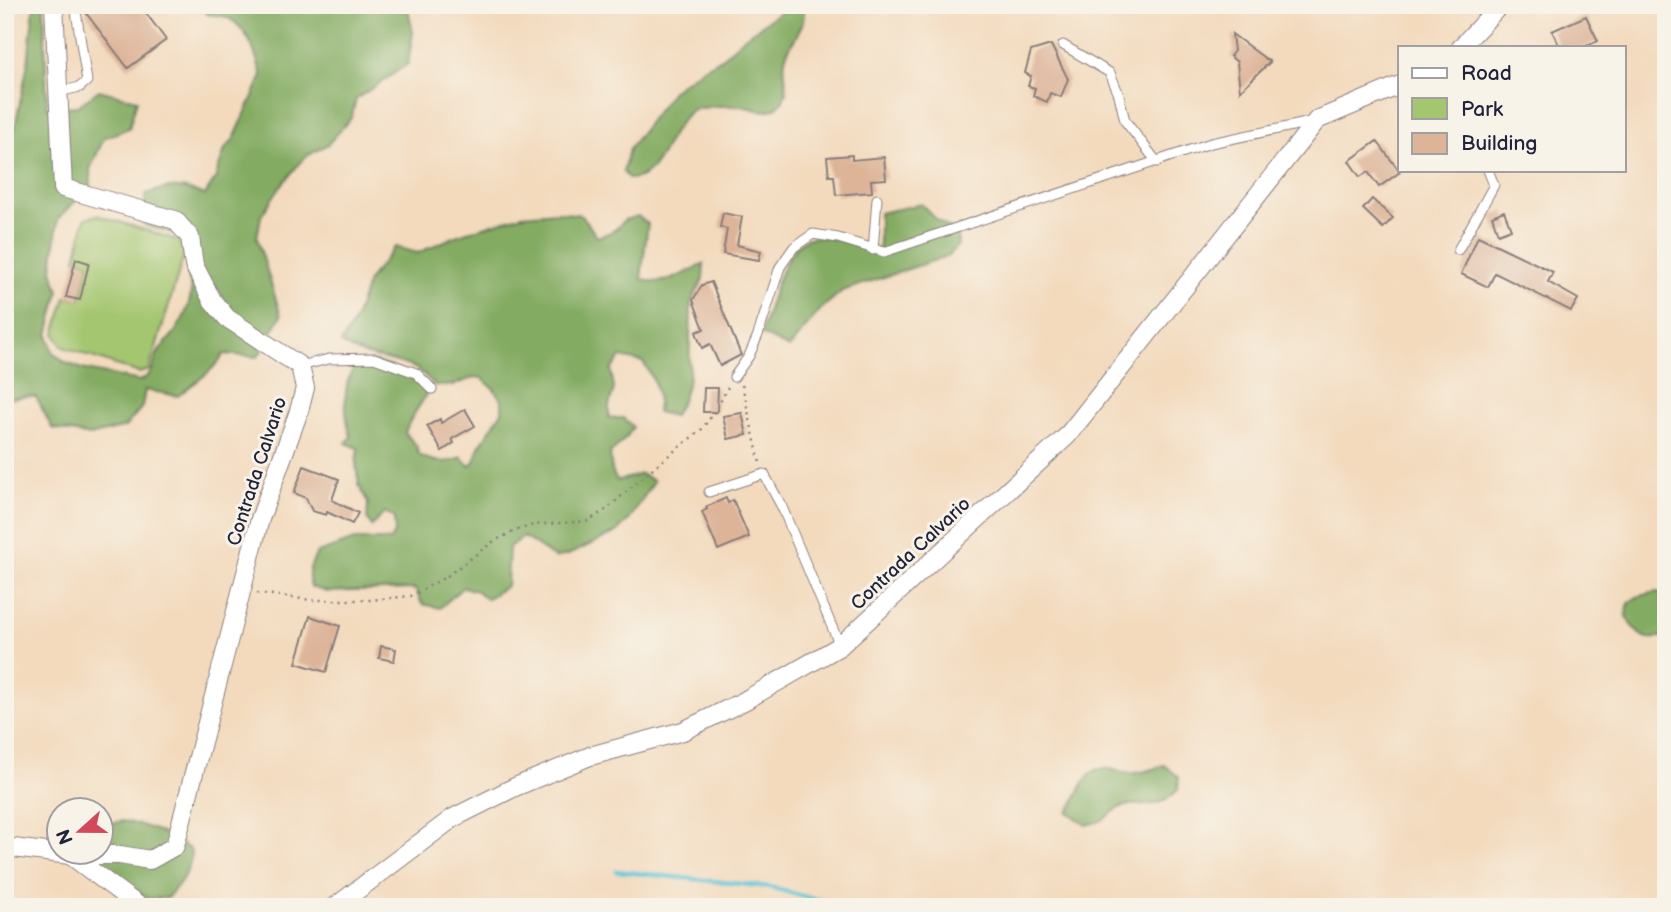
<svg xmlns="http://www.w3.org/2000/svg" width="1671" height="912" font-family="'Balsamiq Sans',sans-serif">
  <rect width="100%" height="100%" fill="#f7f3e8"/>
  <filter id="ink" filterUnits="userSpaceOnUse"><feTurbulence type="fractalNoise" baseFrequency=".0143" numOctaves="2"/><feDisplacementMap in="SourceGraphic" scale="14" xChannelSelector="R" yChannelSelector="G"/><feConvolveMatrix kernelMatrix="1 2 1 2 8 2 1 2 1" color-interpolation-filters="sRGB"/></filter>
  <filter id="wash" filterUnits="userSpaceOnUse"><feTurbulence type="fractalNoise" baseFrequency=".00686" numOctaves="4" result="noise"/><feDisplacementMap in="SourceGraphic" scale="28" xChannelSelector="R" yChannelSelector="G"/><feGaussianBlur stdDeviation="1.57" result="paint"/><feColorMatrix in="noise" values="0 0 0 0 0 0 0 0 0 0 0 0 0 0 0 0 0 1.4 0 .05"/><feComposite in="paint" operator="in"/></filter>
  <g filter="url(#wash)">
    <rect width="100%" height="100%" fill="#f3dabd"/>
    <polygon fill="#a4c66f" stroke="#637455" stroke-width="2" points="97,215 177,240 185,252 149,370 139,373 63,347 55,334 66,297 80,300 89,263 76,259 85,218"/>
    <g fill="#83ab62" stroke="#52664e" stroke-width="2">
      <path d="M 34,5 L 44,5 L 47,108 L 78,106 L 99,90 L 137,100 L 129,128 L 104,138 L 90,169 L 91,185 L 58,219 L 52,270 L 59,291 L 48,335 L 53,353 L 65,362 L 82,369 L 140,381 C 159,371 151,359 162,347 C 176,333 190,312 191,291 C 191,284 187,277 188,270 C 188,259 193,248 183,239 C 170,227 147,232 136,217 L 145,203 L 146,194 C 170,185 182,186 205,195 L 215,179 L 225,149 L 234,139 L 262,76 C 256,56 249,28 228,18 C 222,15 213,15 206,14 L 202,5 L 407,5 L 413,32 L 408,64 L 356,99 L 351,118 L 328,144 L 304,158 L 279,188 L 261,216 L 257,238 L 281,316 L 258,357 L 224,354 C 212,373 195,382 178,396 L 145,390 L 142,407 L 125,427 L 90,436 L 52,428 L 36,397 L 28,396 L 5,399 L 5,176 L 28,63 Z"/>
      <path d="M 790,5 L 803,5 C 808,25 793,38 786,55 C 780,70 791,86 784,98 C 783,101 777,108 773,109 C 762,114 751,107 740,106 C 724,105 708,106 691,110 C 686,115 681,121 677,127 C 664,145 656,179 629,179 L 623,172 L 629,149 L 673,90 L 702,69 L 722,58 L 746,36 Z"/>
      <path d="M 921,204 L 937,220 L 958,234 L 958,245 L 948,256 L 842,291 L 820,310 L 789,348 L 761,334 C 769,309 782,247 809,238 C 826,233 862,247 879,252 L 879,213 Z"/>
      <path d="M 557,212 L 582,215 L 597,237 C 609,233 617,231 624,220 L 638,216 L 648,224 L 641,278 C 662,289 684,273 704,264 L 703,279 L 691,302 L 689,378 L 683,398 L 674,416 L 657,412 C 660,391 654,379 643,362 L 621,357 L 611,370 L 614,389 L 609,406 L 609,418 L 623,418 L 633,427 L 624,440 L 610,453 L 612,471 L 617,481 L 641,474 L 654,481 L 629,520 L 617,532 L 568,555 L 555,558 L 524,537 L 509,547 L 507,586 L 486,599 L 477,591 L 463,587 L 440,608 L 422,604 L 415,589 L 327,592 L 311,587 C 306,573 310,566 317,553 L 355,540 L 390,540 L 395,531 L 394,517 L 385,512 L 372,526 L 367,519 L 368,503 L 359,485 L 356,463 L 358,448 L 346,443 L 351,437 C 344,415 337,357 376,362 C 381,363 387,366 391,367 C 407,373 416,379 427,392 C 421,406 409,418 405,433 L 416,445 L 419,455 C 432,462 448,465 461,457 L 469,466 L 474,462 L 479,447 L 502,412 L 502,401 L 494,389 L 482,378 L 475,377 L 454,385 L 436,386 C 429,380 422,371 415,368 C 390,357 363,359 341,343 L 355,319 L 368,281 L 395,247 L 418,253 L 458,235 L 522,215 Z"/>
      <path d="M 1656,592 L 1666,594 L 1666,635 C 1645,644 1636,634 1626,616 L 1629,603 L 1637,597 Z"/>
      <path d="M 1164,765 L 1179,777 L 1178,790 C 1152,815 1148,798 1121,807 C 1114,810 1109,816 1102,820 C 1097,823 1091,823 1086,825 L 1068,812 C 1077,801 1079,785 1090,774 C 1104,762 1116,773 1132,773 C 1143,773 1154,769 1164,765 Z"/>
      <path d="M 122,821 C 150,826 168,834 191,850 C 192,871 180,883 167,898 L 148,898 L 131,888 L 87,853 L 102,852 L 102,825 Z"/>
    </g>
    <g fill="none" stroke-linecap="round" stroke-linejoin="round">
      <polyline stroke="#5ac3d6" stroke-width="4.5" points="617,871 770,887 809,898 864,907"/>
    </g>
    <g id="blocks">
      <g fill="#ddb498">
        <polygon points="96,5 140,5 166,40 128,68 86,13"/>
        <polygon points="1586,16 1598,41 1584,47 1560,47 1552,31"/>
        <polygon points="1232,34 1270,62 1240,91 1237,62 1230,56 1234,51"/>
        <polygon points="1051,45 1068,79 1061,97 1050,93 1047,102 1033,96 1035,88 1028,86 1031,76 1025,73 1031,51"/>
        <polygon points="1377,141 1400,172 1379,187 1368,172 1360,177 1349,161"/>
        <polygon points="852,155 852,160 884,157 886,179 871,180 872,192 836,195 834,176 829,176 827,157"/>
        <polygon points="1372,199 1393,218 1383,228 1363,209"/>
        <polygon points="1504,211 1511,229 1498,234 1492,216"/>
        <polygon points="723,213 742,217 737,245 761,251 759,260 723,254 727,229 720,227"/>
        <polygon points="1478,236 1553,272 1548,282 1578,299 1571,311 1495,273 1488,287 1461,274"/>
        <polygon points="76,259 89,263 80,300 66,297"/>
        <polygon points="711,282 741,355 720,366 710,344 702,348 696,332 704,329 693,300 702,285"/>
        <polygon points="704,388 718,388 717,412 703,412"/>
        <polygon points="465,409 475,426 452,439 454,443 442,451 427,426 440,419 441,423"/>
        <polygon points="742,413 747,435 728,439 723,416"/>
        <polygon points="304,466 339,479 332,500 358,513 352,524 327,512 326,515 312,511 306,498 294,493"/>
        <polygon points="726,498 728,503 733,500 749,537 718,550 702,512 707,509 706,507"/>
        <polygon points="310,616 340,626 326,672 296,663"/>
        <polygon points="381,646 396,649 394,661 379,658"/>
      </g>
    </g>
  </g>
  <g filter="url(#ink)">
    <use href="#blocks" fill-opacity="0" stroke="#8a7e7c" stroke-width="2"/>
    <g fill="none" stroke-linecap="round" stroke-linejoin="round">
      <g stroke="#8a7e7c" stroke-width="11">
        <g id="service">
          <polyline points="1063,45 1110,73 1119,95 1125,121 1157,162"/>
          <polyline points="58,92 80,87 87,81 75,5"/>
          <polyline points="873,250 877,199"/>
          <polyline points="1458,250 1494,185 1488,170"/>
          <polyline points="300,366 329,359 374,358 416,373 432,389"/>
          <polyline points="734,377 749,356 758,335 780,267 794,247 813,234 838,238 884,252 1211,143 1311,122"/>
          <polyline points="709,492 764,474 782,507 840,646"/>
        </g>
      </g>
      <g stroke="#8a7e7c" stroke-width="20">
        <g id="minor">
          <polyline points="54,5 63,188 175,220 190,237 194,265 212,300 227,318 300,366 305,388 299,411 260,519 175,846 150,860 120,855 70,855"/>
          <polyline points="1461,47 1500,5"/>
          <polyline points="5,847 70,855 140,907"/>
          <polyline points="335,907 453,818 515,787 590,756 683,731 744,701 840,646 1067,436 1317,120 1400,85"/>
        </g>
      </g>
      <g stroke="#8a7e7c" stroke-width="2.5" stroke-dasharray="2 5" stroke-linecap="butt">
        <polyline points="742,385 760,463"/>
        <polyline points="257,593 311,600 371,600 411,596 447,576 494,541 515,531 533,525 588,521 607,509 653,468 702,429 716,410 729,385"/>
      </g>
      <use href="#service" stroke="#fff" stroke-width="9"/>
      <use href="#minor" stroke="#fff" stroke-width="18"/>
    </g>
  </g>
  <g text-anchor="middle" stroke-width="6" stroke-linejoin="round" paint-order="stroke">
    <g font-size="19" fill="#22223b" stroke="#f7f3e8">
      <text transform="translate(256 471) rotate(-72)" y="7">Contrada Calvario</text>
      <text transform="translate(910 553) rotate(-43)" y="7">Contrada Calvario</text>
    </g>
  </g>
  <rect width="1671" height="912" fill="none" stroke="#f7f3e8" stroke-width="28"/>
  <rect x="1398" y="46" width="228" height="126" fill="#f7f3e8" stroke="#a29fa3" stroke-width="2"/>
  <rect x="1412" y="68" width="35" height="10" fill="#ffffff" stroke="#a29fa3" stroke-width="2"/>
  <text x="1461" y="80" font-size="21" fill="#22223b">Road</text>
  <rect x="1412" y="98" width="35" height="21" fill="#a4c66f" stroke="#a29fa3" stroke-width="2"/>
  <text x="1461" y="116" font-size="21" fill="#22223b">Park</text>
  <rect x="1412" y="133" width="35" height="21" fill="#ddb498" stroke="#a29fa3" stroke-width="2"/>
  <text x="1461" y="150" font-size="21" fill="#22223b">Building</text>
  <g transform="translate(80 831) rotate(249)"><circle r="33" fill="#f7f3e8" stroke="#a29fa3" stroke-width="2"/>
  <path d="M0-5L12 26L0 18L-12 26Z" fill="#d1495b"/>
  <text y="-10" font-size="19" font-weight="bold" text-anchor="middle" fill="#22223b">N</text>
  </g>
</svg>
